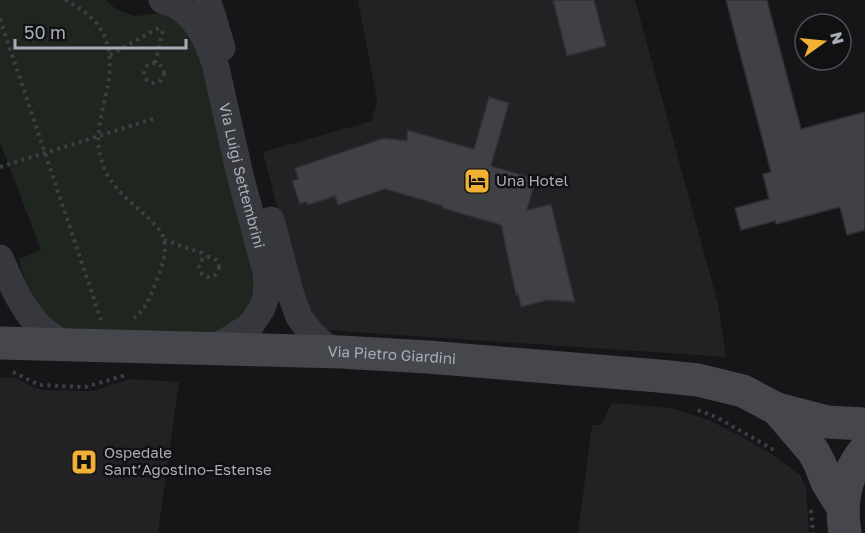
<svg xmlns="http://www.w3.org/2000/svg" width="865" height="533" font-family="'Golos Text',sans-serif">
  <rect width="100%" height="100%" fill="#161618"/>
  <g fill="#222225">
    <polygon points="358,0 635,0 718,304 726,357 325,330 313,322 299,293 263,152 372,121 377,100"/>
    <polygon points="12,377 41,390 94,391 130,379 179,382 158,533 0,533 0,378"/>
    <polygon points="612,403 671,408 709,420 742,437 773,455 791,468 801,476 806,488 809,533 578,533 592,425 601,425"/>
  </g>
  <polygon fill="#1e261f" points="0,0 106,0 117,10 135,16 170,12 205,52 258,277 257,298 244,317 224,331 202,336 182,333 65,328 47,316 36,304 22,271 19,259 41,250 0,142"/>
  <g fill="#404145" stroke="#303034" stroke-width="1.5">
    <polygon points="553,0 594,0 606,46 567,56"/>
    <polygon points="726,0 767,0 801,129 865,112 865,230 847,235 840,207 776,224 775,221 741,230 735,208 769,199 763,174 771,172"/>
    <polygon points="489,97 509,103 491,166 536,179 527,210 551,204 575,302 548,300 521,307 518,294 516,295 501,225 442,208 443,206 385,189 338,205 335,196 308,205 306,202 300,204 292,181 298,179 295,168 384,138 407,141 407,130 474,149"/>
  </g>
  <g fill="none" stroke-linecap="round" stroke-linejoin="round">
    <g stroke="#3d3f44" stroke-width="4" stroke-dasharray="3 4.5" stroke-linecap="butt">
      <path d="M 65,0 C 108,22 116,48 106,94 C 101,117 94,139 102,162 C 108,184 127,199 144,214 C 151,221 161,229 164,239 C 167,253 162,267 157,279 C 151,294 147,308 134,318"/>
      <polyline points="0,19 101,320"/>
      <polyline points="110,55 162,26"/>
      <circle cx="154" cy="73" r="10"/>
      <polyline points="155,63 164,26"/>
      <polyline points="0,167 153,119"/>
      <polyline points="164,240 202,253 206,257"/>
      <circle cx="209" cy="267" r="10"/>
      <polyline points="13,372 39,385 85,387 126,375"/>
      <polyline points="698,410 718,418 774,450"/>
      <polyline points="811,510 813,533"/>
    </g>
    <g stroke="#37383d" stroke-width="27">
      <path id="s1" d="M 162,0 C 194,9 205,34 215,63 L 240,175 L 266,272 L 267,284 L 266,297 L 262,308 L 251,325 L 233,337 L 212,349"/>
      <polyline points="207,0 212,14 222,48"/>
      <polyline points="271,220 291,295 299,317 311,333 324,345 341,352"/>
      <path d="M 0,258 C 12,285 27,323 55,338 C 60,341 67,343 73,345"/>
    </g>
    <g stroke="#45474d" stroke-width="33">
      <path id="s2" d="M 0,343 L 341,352 L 428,357 L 659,376 L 698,380 L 743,391 L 777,409 L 827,422 L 865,424"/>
      <polyline points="777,409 813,451 820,464 827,482 842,506"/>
      <path d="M 845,533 C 840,503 845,474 865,450"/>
    </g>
  </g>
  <defs>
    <g id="hotel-square" transform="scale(1.35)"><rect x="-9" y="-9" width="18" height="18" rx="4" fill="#f2b134" stroke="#111113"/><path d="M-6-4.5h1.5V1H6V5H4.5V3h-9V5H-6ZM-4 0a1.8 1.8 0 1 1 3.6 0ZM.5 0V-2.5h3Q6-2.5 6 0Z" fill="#111"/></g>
    <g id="hospital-square" transform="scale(1.35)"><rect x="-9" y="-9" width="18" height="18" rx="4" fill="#f2b134" stroke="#111113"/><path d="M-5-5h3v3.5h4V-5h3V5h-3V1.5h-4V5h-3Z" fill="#111"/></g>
  </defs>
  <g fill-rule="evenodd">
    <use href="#hotel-square" x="477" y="181"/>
    <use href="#hospital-square" x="84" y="462"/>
  </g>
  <g text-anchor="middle" stroke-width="5" stroke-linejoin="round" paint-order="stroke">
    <g font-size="15" fill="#a8adb8" stroke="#111113">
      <text dy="5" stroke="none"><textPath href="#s1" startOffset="202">Via Luigi Settembrini</textPath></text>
      <text dy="5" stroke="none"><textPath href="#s2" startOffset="392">Via Pietro Giardini</textPath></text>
    </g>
    <g font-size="15" fill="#a8adb8" stroke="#111113" text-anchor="start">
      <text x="496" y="186">Una Hotel</text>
      <text x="104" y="458">Ospedale<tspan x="104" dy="17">Sant’Agostino–Estense</tspan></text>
    </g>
  </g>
  <g transform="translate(823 42) rotate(75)"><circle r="28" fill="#111113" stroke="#4d4f55" stroke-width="1.5"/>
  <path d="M0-4.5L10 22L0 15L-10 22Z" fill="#f2b134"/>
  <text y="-9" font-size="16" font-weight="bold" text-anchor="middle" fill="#a8adb8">N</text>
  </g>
  <path d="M15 39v9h171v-9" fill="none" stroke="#a8adb8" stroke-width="3"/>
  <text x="24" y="39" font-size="18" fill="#a8adb8" stroke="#111113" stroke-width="4.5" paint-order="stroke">50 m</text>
</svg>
